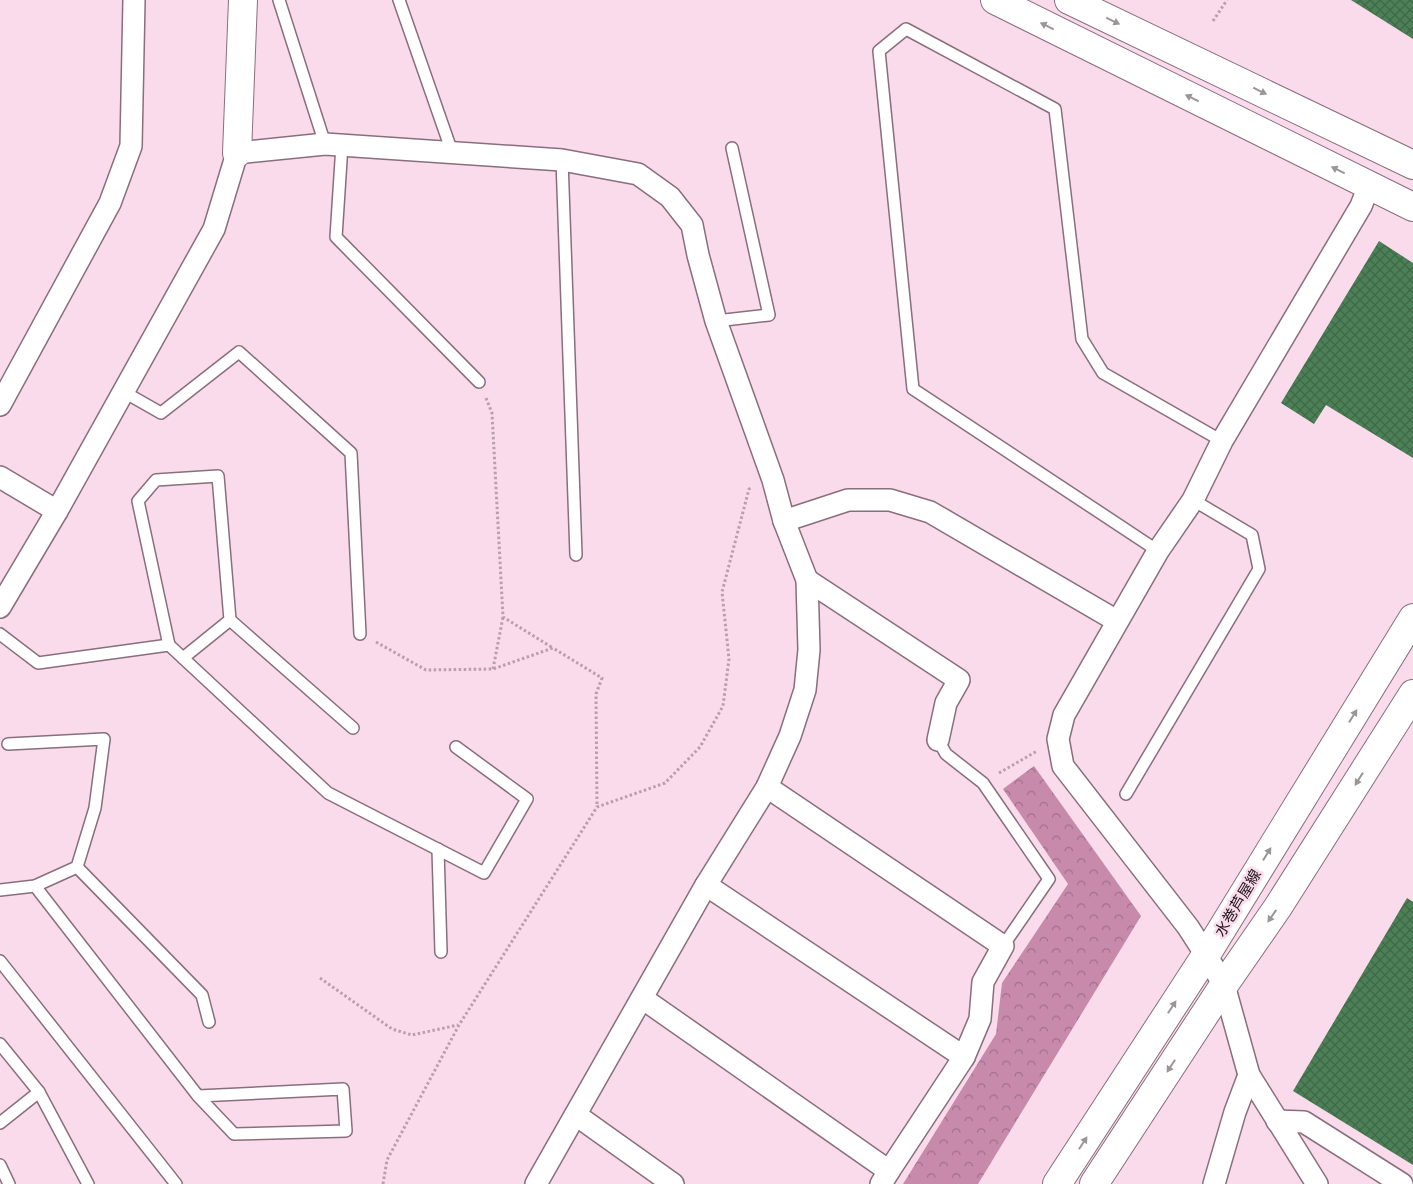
<svg xmlns="http://www.w3.org/2000/svg" width="1413" height="1184" font-family="Merriweather,'Noto Sans JP',serif">
  <defs>
    <pattern id="forest-crowns" width="20" height="18" patternUnits="userSpaceOnUse" patternTransform="scale(1.25)"><rect width="20" height="18" fill="#c78aab"/><path d="M2 6a3 3 0 1 1 6 0M12 15a3 3 0 1 1 6 0" fill="none" stroke="#a1708a"/></pattern>
    <pattern id="building-cross-hatch" width="8" height="8" patternUnits="userSpaceOnUse" patternTransform="scale(1.25)"><rect width="8" height="8" fill="#4c8057"/><path d="M0 0l8 8M0 8l8-8" fill="none" stroke="#3f6847"/></pattern>
  </defs>
  <rect width="100%" height="100%" fill="#fadbeb"/>
  <polygon fill="url(#forest-crowns)" points="1034,766 1141,916 978,1184 903,1184 996,1034 1002,983 1068,884 1003,789"/>
  <g fill="url(#building-cross-hatch)">
    <polygon points="1351,0 1413,0 1413,39"/>
    <polygon points="1379,241 1413,263 1413,458 1326,405 1314,424 1281,403"/>
    <polygon points="1407,898 1413,902 1413,1165 1293,1091"/>
  </g>
  <g fill="none" stroke-linecap="round" stroke-linejoin="round">
    <g stroke="#896e7c" stroke-width="14">
      <g id="lane">
        <polyline points="279,0 325,144"/>
        <polyline points="399,0 452,152"/>
        <polyline points="342,145 336,237 479,382"/>
        <polyline points="562,160 576,555"/>
        <polyline points="716,321 769,315 732,148"/>
        <polyline points="124,392 161,413 239,352 351,453 360,634"/>
        <polyline points="1158,551 913,389 879,51 906,29 1055,109 1082,339 1103,373 1222,441"/>
        <polyline points="230,620 353,728"/>
        <polyline points="0,634 38,663 169,645 328,793 484,873 527,799 456,747"/>
        <polyline points="169,645 138,501 156,480 218,476 230,620 183,658"/>
        <polyline points="938,740 946,754 983,783 1049,879 1003,946"/>
        <polyline points="1126,794 1259,569 1252,535 1193,500"/>
        <polyline points="438,849 441,952"/>
        <polyline points="77,867 202,995 209,1022"/>
        <polyline points="35,886 198,1096 234,1134 346,1131 343,1089 198,1096"/>
        <polyline points="0,890 35,886 77,867 95,808 104,739 8,744"/>
        <polyline points="0,961 176,1184"/>
        <polyline points="0,1044 39,1092 88,1184"/>
        <polyline points="0,1123 39,1092"/>
        <polyline points="0,1165 9,1184"/>
      </g>
    </g>
    <g stroke="#896e7c" stroke-width="24">
      <g id="street">
        <polyline points="0,405 110,203 131,146 134,0"/>
        <polyline points="0,477 57,511"/>
        <polyline points="784,521 848,500 890,500 930,512 1117,621"/>
        <polyline points="807,580 959,680 946,703 938,740"/>
        <polyline points="0,607 57,511 214,229 237,153 325,144 562,160 638,174 670,197 692,225 698,255 716,321 773,480 784,521 807,580 809,650 805,690 790,736 767,787 706,885 536,1184"/>
        <polyline points="767,787 1003,946 983,982 980,1019 964,1057"/>
        <polyline points="706,885 964,1057 889,1171 881,1184"/>
        <polyline points="642,998 889,1171"/>
        <polyline points="576,1115 673,1184"/>
        <polyline points="1277,1121 1304,1122 1402,1184"/>
        <polyline points="1214,1184 1235,1112 1249,1075"/>
        <polyline points="1317,1184 1249,1075 1224,985 1206,955 1188,927 1063,766 1058,739 1064,715 1158,551 1193,500 1222,441 1361,206 1369,186"/>
      </g>
    </g>
    <g stroke="#896e7c" stroke-width="30">
      <g id="secondary">
        <polyline points="995,0 1413,207"/>
        <polyline points="1069,0 1413,165"/>
        <polyline points="237,153 243,0"/>
        <polyline points="1057,1184 1206,955 1413,618"/>
        <polyline points="1094,1184 1224,985 1278,907 1413,694"/>
      </g>
    </g>
    <g stroke="#b89fac" stroke-width="3" stroke-dasharray="2.5 2.5" stroke-linecap="butt">
      <polyline points="1213,21 1227,0"/>
      <polyline points="486,398 492,413 503,617 553,648"/>
      <polyline points="376,642 426,670 493,669 553,648 602,678 596,694 597,807"/>
      <polyline points="493,669 503,617"/>
      <polyline points="999,773 1037,751"/>
      <polyline points="320,978 392,1029 412,1035 458,1025"/>
      <polyline points="383,1184 387,1160 459,1025 597,807 665,783 700,747 723,706 729,659 722,592 749,489 751,488"/>
    </g>
    <use href="#lane" stroke="#fff" stroke-width="11"/>
    <use href="#street" stroke="#fff" stroke-width="21"/>
    <use href="#secondary" stroke="#fff" stroke-width="28"/>
  </g>
  <defs><path id="oneway-solid" d="M-6-.8H1V-3.2L6.5 0L1 3.2V.8H-6Z" transform="scale(1.25)"/></defs>
  <g fill="#9a9598">
    <use href="#oneway-solid" transform="translate(1113 21) rotate(26)"/>
    <use href="#oneway-solid" transform="translate(1047 26) rotate(-154)"/>
    <use href="#oneway-solid" transform="translate(1260 91) rotate(26)"/>
    <use href="#oneway-solid" transform="translate(1192 98) rotate(-154)"/>
    <use href="#oneway-solid" transform="translate(1338 170) rotate(-154)"/>
    <use href="#oneway-solid" transform="translate(1353 716) rotate(-58)"/>
    <use href="#oneway-solid" transform="translate(1359 779) rotate(122)"/>
    <use href="#oneway-solid" transform="translate(1267 854) rotate(-58)"/>
    <use href="#oneway-solid" transform="translate(1272 916) rotate(125)"/>
    <use href="#oneway-solid" transform="translate(1172 1007) rotate(-57)"/>
    <use href="#oneway-solid" transform="translate(1171 1066) rotate(123)"/>
    <use href="#oneway-solid" transform="translate(1083 1143) rotate(-57)"/>
  </g>
  <g text-anchor="middle" stroke-width="5" stroke-linejoin="round" paint-order="stroke">
    <g font-size="15" fill="#1e1419" stroke="#fadbeb">
      <text transform="translate(1238 903) rotate(-59)" y="5">水巻芦屋線</text>
    </g>
  </g>
</svg>
